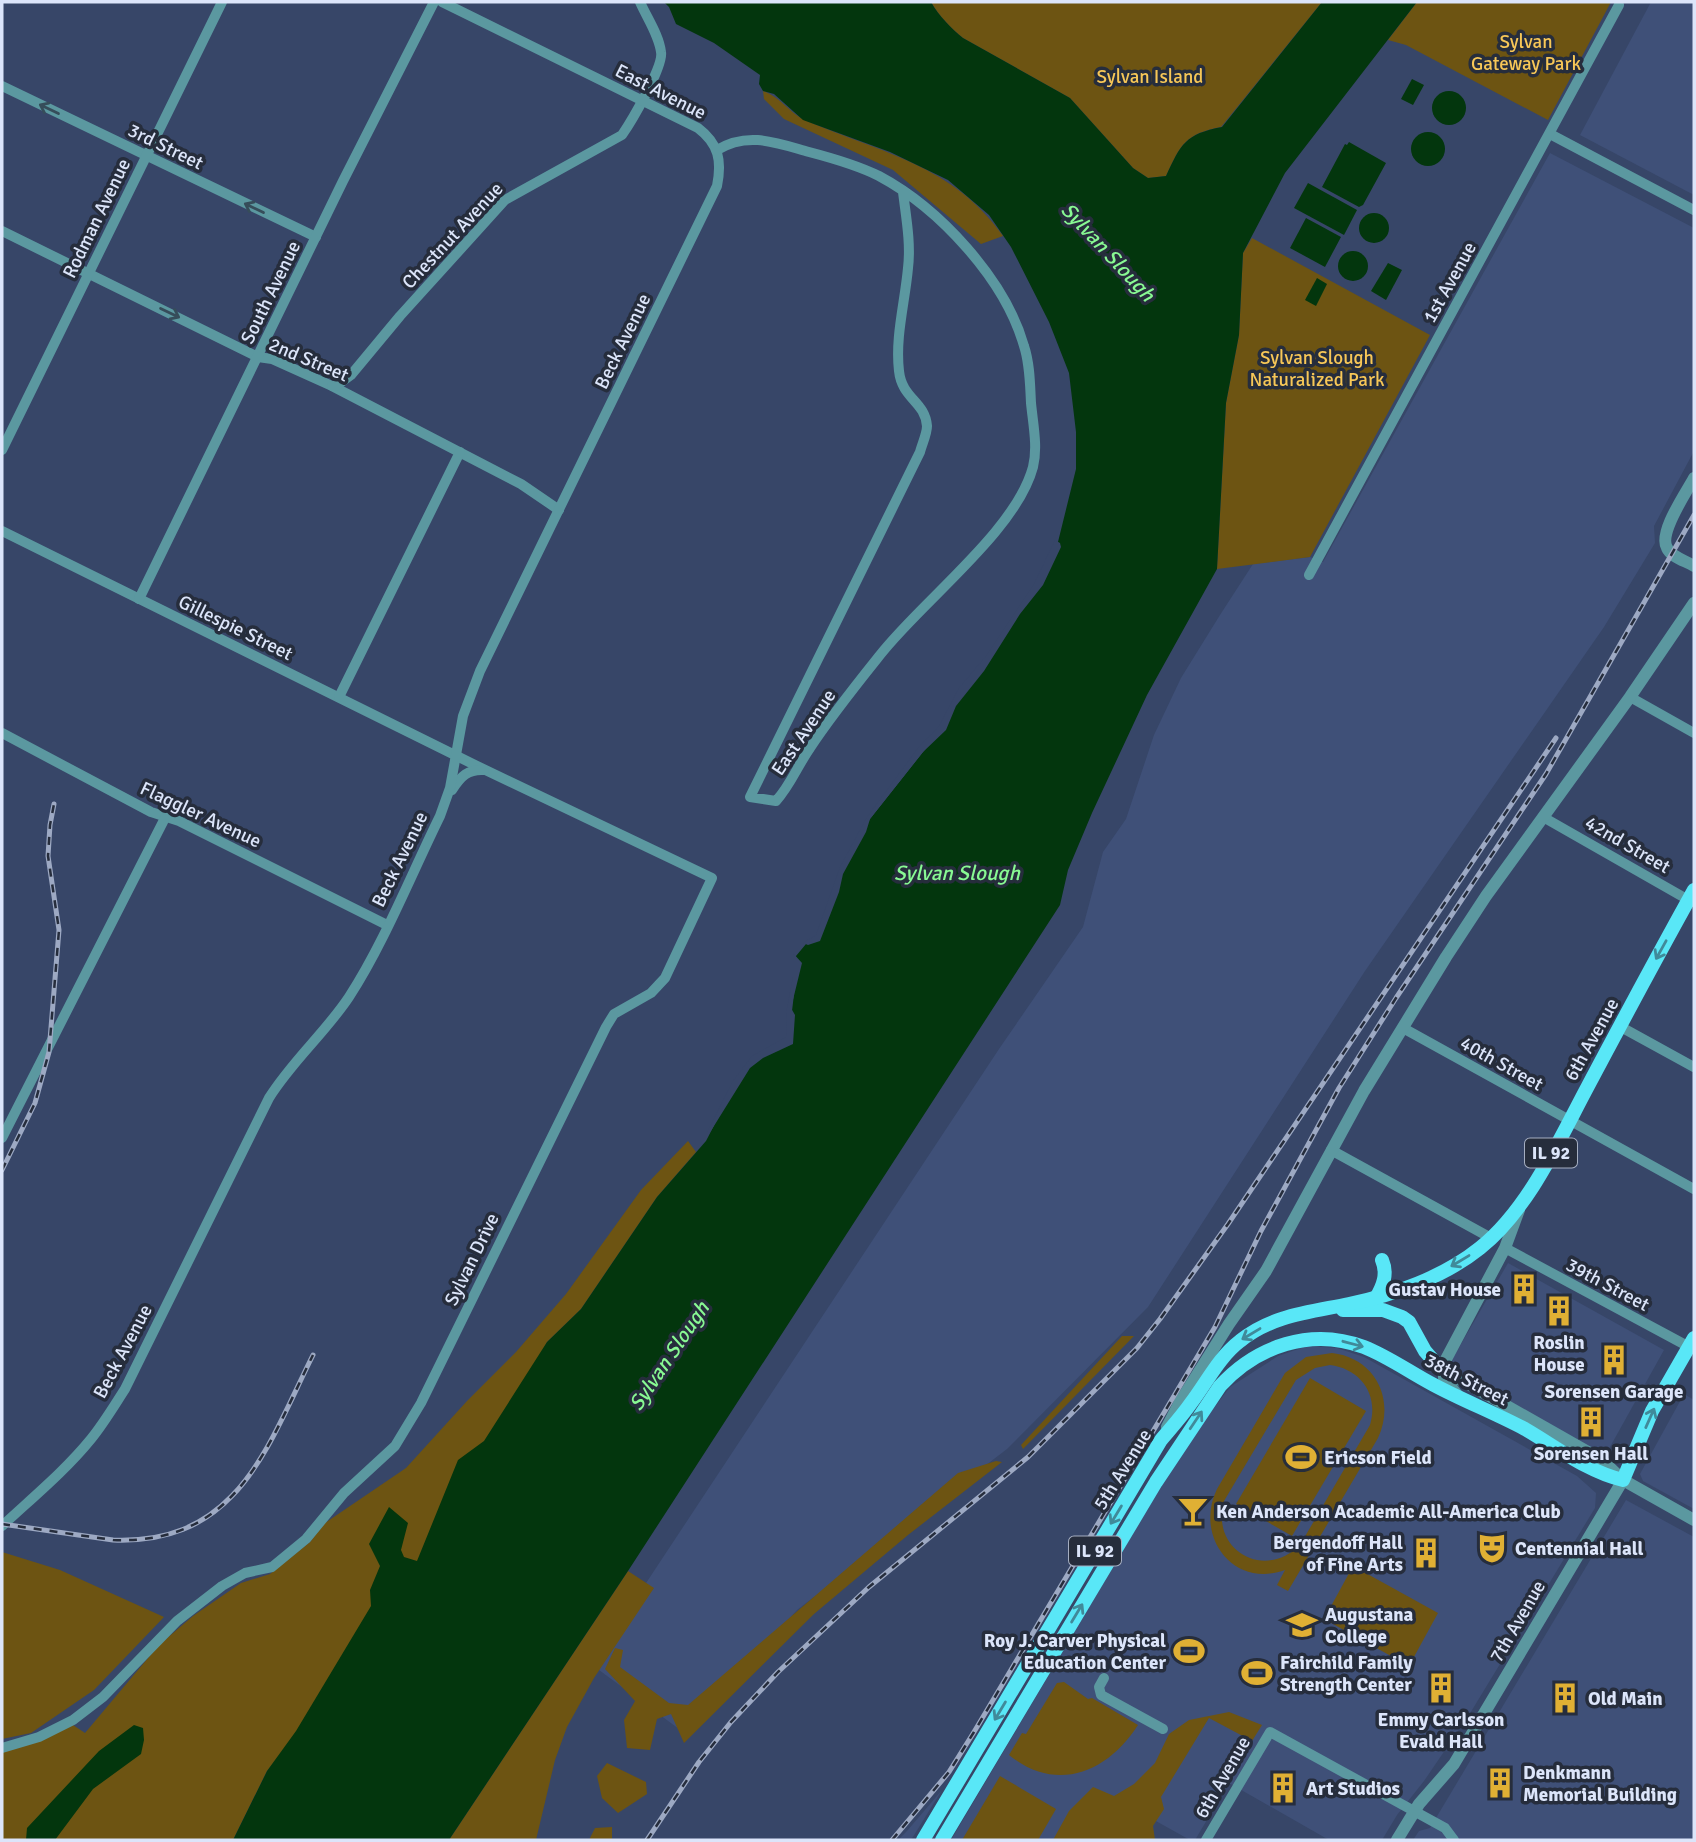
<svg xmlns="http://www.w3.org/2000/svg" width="1696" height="1842" font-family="Signika,sans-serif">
  <rect width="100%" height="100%" fill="#374668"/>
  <g fill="#3f5078">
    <polygon points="1651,2 1694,2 1694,195 1580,135"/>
    <polygon points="1550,153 1694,228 1694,451 1654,526 1655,543 1604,627 1365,971 1148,1307 1007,1449 797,1610 733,1680 679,1729 599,1670 615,1630 999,1049 1083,927 1103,852 1126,819 1154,735 1181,678 1220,615 1253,564 1310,557 1323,562"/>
    <polygon points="1508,1263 1664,1350 1605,1456 1451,1369 1450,1363"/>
    <polygon points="1307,1346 1337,1348 1364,1357 1577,1476 1596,1493 1595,1508 1469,1715 1424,1781 1397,1815 1382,1840 1329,1840 1229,1783 1195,1840 1190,1840 1129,1806 1107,1840 951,1840 1163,1483 1200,1426 1230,1387 1278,1356"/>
    <polygon points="1684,1394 1694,1400 1694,1509 1643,1481 1640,1474"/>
    <polygon points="1626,1500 1694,1537 1694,1840 1413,1840 1419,1831 1430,1828"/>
    <polygon points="942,1790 911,1840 898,1840 907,1831"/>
  </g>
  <g fill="#6d5412" fill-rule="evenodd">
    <path d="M 931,2 L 1322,2 L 1221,127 C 1185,134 1181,144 1166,176 L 1148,178 L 1133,168 L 1070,98 L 963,38 C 951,28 939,16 931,2 Z"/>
    <polygon points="1417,2 1611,2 1548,120 1406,45 1388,40"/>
    <path d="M 763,91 C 781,97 790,114 807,121 C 882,153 953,165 1003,236 L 981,244 L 893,170 L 784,119 L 764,99 Z"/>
    <polygon points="1252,238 1430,335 1310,557 1217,569 1226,403 1239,335 1243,253"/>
    <polygon points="688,1141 696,1152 657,1197 581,1309 547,1342 431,1568 267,1771 233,1840 2,1840 2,1752 37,1742 73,1725 85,1733 159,1645 193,1616 241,1583 270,1574 310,1542 325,1523 406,1468 467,1401 516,1352 566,1294 641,1190"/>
    <polygon points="1122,1336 1134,1336 1023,1449 1021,1445"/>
    <path d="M 1332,1353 C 1375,1358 1396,1399 1378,1438 L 1288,1591 L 1277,1585 L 1285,1570 C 1233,1589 1194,1536 1217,1489 L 1285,1373 L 1306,1357 ZM 1330,1365 C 1361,1369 1379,1395 1370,1425 L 1300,1545 C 1264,1581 1210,1550 1224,1501 L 1296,1380 L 1315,1368 Z"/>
    <polygon points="1310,1378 1366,1411 1292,1536 1236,1504"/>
    <polygon points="996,1461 1002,1462 908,1535 814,1614 684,1743 671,1714 657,1719 650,1750 627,1748 624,1720 635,1701 605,1669 615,1648 623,1650 620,1667 669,1703 688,1705 958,1473"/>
    <polygon points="2,1552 60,1570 164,1617 94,1690 31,1733 2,1739"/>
    <polygon points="1353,1566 1438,1613 1409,1666 1324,1619"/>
    <polygon points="628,1571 654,1588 594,1678 567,1727 555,1760 536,1840 449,1840"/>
    <path d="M 1064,1682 L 1088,1699 L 1092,1698 L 1138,1725 C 1108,1772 1057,1794 1009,1755 L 1022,1733 L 1026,1734 L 1057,1683 Z"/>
    <polygon points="1229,1712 1262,1725 1252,1741 1209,1718 1161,1797 1164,1809 1153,1826 1155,1840 1053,1840 1069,1811 1093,1787 1114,1796 1134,1784 1155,1763 1169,1734 1189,1720"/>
    <polygon points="607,1763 646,1782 647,1794 618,1813 602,1798 597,1776"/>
    <polygon points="1000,1776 1056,1809 1038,1840 962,1840"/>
    <polygon points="612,1827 612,1840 589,1840 595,1828"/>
  </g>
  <g fill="#03360d">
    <path d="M 664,2 L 931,2 C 939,16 951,28 963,38 L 1070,98 L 1133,168 L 1148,178 L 1166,176 C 1181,144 1185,134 1222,127 L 1322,2 L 1417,2 L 1285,173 L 1243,253 L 1239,335 L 1226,403 L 1217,569 L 1147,695 L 1092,813 L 1068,870 L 1060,905 L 628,1571 L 449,1840 L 233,1840 L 267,1771 L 296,1731 L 371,1606 L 370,1590 L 380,1566 L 369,1544 L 389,1507 L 408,1523 L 401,1550 L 404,1557 L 417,1561 L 458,1460 L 484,1441 L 547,1342 L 581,1309 L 657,1197 L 706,1141 L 736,1083 L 755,1058 L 789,1040 C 791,1011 797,984 796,956 L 806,944 L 819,938 L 843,869 L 870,819 L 942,728 L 961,690 L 989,658 L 1025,602 L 1058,542 L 1076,469 L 1076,432 L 1069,373 L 1049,322 L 1011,247 L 989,215 L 948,180 L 890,152 L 803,120 L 774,94 L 763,91 L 759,84 L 760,75 L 714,43 L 676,24 L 669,7 Z"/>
    <polygon points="1412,79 1424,85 1413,105 1401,99"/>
    <circle cx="1449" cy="108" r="17"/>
    <circle cx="1428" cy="149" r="17"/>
    <polygon points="1349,142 1386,163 1363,205 1359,207 1322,187 1345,144 1347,145"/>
    <polygon points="1308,183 1357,210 1344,235 1294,208"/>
    <circle cx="1374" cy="228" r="15"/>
    <polygon points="1306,218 1341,237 1325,267 1290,248"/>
    <circle cx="1353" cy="266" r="15"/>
    <polygon points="1388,263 1402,270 1386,300 1371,291"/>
    <polygon points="1317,278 1327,284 1316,306 1305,300"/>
    <polygon points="134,1725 143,1728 144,1740 141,1754 93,1789 55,1840 26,1840 27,1828 99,1751"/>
  </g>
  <g fill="#374668">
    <polygon points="1055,540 1060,543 1061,547 1043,585 1020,614 984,671 956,706 946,730 923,752 870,819 866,832 843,874 839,892 820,941 808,945 803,943 816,935 840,867 867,817 918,748 939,726 959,688 986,656 1034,584"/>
    <polygon points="793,953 802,963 791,1008 795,1015 793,1044 763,1058 750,1068 709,1134 706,1134 733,1081 752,1056 786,1037 787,1008 793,977"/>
  </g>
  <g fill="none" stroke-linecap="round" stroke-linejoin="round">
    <g stroke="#5b98a0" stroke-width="10">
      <polyline points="2,86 316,237"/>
      <polyline points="1550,134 1694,210"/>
      <path d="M 717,150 C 748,131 777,143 809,152 C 832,158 857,165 879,176 C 939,208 1005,279 1024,346 C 1030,364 1030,385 1031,403 C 1033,424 1038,447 1033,467 C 1016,531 922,601 880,655 C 856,685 831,716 810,748 C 798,765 790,786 776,801 L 750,797 L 920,452 C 922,444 927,434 927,426 C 925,401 902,399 899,371 C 895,337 905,302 908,268 C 911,243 906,217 903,192"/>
      <polyline points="2,231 258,357 272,359 332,386 521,484 559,510"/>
      <path d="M 332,386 L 336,386 L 351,375 L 400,316 L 505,200 L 622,135 C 631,122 664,66 661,52 C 659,35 647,18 640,2"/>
      <polyline points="2,450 222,2"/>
      <polyline points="2,531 475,765 712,878 665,978 651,993 614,1014 606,1027 421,1403 395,1446 344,1493 306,1539 272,1567 245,1573 222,1586 177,1621 103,1697 73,1720 39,1737 2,1748"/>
      <polyline points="1309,575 1619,5"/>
      <polyline points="139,599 343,181 434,2"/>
      <polyline points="339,697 460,452"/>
      <polyline points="1630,697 1694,733"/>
      <polyline points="2,733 151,812 179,821 387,925"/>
      <path d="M 452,790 C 461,776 468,769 484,770"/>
      <polyline points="1543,817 1692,902"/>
      <polyline points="1621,1027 1694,1067"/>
      <polyline points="1403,1028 1694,1189"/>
      <polyline points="2,1138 166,816"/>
      <polyline points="1331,1150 1491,1238"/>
      <polyline points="1505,1248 1693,1349"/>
      <path d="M 2,1526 C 32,1498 65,1471 91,1439 C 104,1423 114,1406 125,1389 L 269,1098 C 292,1061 325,1033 349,997 C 384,943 411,875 440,816 L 450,788 L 463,716 L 480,671 L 717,186 C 722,161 719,144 698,128 L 442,2"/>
      <polyline points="1104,1678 1099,1687 1101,1695 1163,1729"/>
      <polyline points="1206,1840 1270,1732 1445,1828 1454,1840"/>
    </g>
    <g stroke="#5b98a0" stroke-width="12">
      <path d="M 1694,478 C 1686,493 1658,533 1667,548 C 1671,557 1686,561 1694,566"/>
      <polyline points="1440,1368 1602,1460 1623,1480 1694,1520"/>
      <polyline points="1458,1396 1444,1378 1444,1363 1505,1248 1519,1210"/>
      <polyline points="1167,1427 1180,1402 1229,1324 1266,1271 1364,1091 1446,957 1486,896 1630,697 1694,603"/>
      <polyline points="1397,1840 1419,1804 1454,1764 1623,1480"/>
    </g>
    <g stroke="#59e7f7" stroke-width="14">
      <path d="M 1376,1298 C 1383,1286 1388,1274 1382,1260"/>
      <polyline points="1343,1310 1383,1310 1402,1317 1409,1322 1425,1351 1440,1368"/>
      <path d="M 923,1840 L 1161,1440 C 1171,1428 1182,1416 1191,1403 C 1207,1382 1219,1357 1240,1341 C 1272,1315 1311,1312 1349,1304 C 1394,1295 1444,1277 1480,1248 C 1529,1209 1559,1140 1588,1086 C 1623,1020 1658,955 1694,890"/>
      <path d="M 942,1840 L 1156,1482 L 1220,1386 C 1257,1346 1311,1327 1364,1347 C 1389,1357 1411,1373 1434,1385 C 1464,1401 1495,1413 1525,1429 C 1556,1447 1588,1472 1623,1480 L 1652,1411 L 1694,1338"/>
    </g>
    <g stroke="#9da9c3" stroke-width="5">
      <g id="rail">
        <polyline points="2,1170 35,1103 49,1052 59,930 48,856 50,825 54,804"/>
        <path d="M 2,1524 L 113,1540 C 238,1545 267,1447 313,1355"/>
        <polyline points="647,1840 699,1762 731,1722 778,1672 869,1587 1028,1457 1137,1348 1160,1319 1228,1224 1556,738"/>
        <polyline points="892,1840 949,1772 974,1732 1215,1327 1261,1231 1339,1088 1396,998 1546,774 1694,515"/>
      </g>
    </g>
    <use href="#rail" stroke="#262d3c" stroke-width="2.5" stroke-dasharray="8" stroke-linecap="butt"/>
  </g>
  <defs><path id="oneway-shaft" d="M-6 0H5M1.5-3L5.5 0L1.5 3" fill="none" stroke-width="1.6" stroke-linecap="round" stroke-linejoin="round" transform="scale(1.75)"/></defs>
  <g stroke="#364d5a">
    <use href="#oneway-shaft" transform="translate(49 109) rotate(-154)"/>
    <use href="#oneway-shaft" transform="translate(254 208) rotate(-154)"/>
    <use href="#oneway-shaft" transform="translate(170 313) rotate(26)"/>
  </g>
  <g stroke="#408a9a">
    <use href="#oneway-shaft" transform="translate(1661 950) rotate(119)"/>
    <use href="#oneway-shaft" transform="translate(1460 1261) rotate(149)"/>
    <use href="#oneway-shaft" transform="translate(1251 1334) rotate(149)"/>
    <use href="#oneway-shaft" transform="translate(1353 1344) rotate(15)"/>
    <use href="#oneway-shaft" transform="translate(1650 1418) rotate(-66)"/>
    <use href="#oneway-shaft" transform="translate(1196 1420) rotate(-56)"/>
    <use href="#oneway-shaft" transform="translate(1116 1515) rotate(121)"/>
    <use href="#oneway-shaft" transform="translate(1077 1613) rotate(-59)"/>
    <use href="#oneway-shaft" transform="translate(1000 1711) rotate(121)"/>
  </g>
  <defs>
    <g id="building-bare" transform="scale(2.415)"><path d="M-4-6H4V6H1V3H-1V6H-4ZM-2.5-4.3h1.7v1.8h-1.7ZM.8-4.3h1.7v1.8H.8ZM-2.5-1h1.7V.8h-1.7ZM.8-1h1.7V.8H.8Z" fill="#e0b034" stroke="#262d3c" stroke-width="2.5" paint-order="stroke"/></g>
    <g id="stadium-bare" transform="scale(2.415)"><path d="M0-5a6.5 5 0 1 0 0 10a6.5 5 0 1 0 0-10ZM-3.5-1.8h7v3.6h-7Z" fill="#e0b034" stroke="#262d3c" stroke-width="2.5" paint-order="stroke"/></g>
    <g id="bar-bare" transform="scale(2.415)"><path d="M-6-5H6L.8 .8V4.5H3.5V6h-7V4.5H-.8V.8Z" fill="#e0b034" stroke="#262d3c" stroke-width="2.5" paint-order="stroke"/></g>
    <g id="theatre-bare" transform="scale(2.415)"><path d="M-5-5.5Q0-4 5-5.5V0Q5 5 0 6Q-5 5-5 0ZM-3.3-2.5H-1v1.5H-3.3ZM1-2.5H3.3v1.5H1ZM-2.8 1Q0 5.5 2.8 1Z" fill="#e0b034" stroke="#262d3c" stroke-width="2.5" paint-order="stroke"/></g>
    <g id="university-bare" transform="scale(2.415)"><path d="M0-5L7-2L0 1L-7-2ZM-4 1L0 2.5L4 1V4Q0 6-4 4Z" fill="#e0b034" stroke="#262d3c" stroke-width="2.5" paint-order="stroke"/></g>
  </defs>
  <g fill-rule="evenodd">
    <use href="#building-bare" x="1524" y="1289"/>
    <use href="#building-bare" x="1559" y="1311"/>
    <use href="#building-bare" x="1614" y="1360"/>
    <use href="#building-bare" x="1591" y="1422"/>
    <use href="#stadium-bare" x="1301" y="1457"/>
    <use href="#bar-bare" x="1193" y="1511"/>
    <use href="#theatre-bare" x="1492" y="1548"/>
    <use href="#building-bare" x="1426" y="1553"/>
    <use href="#university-bare" x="1302" y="1625"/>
    <use href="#stadium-bare" x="1189" y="1651"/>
    <use href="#stadium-bare" x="1257" y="1673"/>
    <use href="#building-bare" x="1441" y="1688"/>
    <use href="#building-bare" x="1565" y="1698"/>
    <use href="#building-bare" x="1500" y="1783"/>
    <use href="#building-bare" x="1283" y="1788"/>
  </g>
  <g text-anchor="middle" stroke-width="7" stroke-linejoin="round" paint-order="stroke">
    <g fill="#262d3c" stroke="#a5aec1" stroke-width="2">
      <rect x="1525" y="1138.5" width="52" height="29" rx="5"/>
      <rect x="1069" y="1536.5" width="52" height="29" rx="5"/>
    </g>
    <g font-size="18" font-weight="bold" fill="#dce5fa">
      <text x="1551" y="1159">IL 92</text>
      <text x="1095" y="1557">IL 92</text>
    </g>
    <g font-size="19" fill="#f7c757" stroke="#262d3c">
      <text x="1526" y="48">Sylvan<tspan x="1526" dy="22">Gateway Park</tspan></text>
      <text x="1150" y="83">Sylvan Island</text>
      <text x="1317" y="364">Sylvan Slough<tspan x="1317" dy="22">Naturalized Park</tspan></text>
    </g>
    <g font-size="19" fill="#dce5fa" stroke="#262d3c">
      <text transform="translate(661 91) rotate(27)" y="7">East Avenue</text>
      <text transform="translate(166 146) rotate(26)" y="7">3rd Street</text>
      <text transform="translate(96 218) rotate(-64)" y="7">Rodman Avenue</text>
      <text transform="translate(452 235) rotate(-47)" y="7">Chestnut Avenue</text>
      <text transform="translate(1449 282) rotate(-61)" y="7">1st Avenue</text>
      <text transform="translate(270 292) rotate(-64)" y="7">South Avenue</text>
      <text transform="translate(622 341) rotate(-64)" y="7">Beck Avenue</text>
      <text transform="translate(309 359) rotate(23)" y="7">2nd Street</text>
      <text transform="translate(236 627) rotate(26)" y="7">Gillespie Street</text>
      <text transform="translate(803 732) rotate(-56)" y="7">East Avenue</text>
      <text transform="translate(201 814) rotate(25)" y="7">Flaggler Avenue</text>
      <text transform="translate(1628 844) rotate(30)" y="7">42nd Street</text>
      <text transform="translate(399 859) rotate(-64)" y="7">Beck Avenue</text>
      <text transform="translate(1591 1039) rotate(-61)" y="7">6th Avenue</text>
      <text transform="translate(1502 1063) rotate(29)" y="7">40th Street</text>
      <text transform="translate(471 1259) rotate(-64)" y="7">Sylvan Drive</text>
      <text transform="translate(1608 1284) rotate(28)" y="7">39th Street</text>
      <text transform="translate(122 1351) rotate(-62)" y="7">Beck Avenue</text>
      <text transform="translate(1467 1379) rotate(27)" y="7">38th Street</text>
      <text transform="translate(1122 1469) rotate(-58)" y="7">5th Avenue</text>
      <text transform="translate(1517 1621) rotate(-60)" y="7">7th Avenue</text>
      <text transform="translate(1222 1777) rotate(-60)" y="7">6th Avenue</text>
    </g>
    <g font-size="19" font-weight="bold" fill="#dce5fa" stroke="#262d3c" text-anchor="start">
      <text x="1501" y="1296" text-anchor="end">Gustav House</text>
      <text x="1559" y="1349" text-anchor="middle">Roslin<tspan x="1559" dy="22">House</tspan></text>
      <text x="1614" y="1398" text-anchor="middle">Sorensen Garage</text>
      <text x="1591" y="1460" text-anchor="middle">Sorensen Hall</text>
      <text x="1324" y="1464">Ericson Field</text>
      <text x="1216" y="1518">Ken Anderson Academic All-America Club</text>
      <text x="1403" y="1549" text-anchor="end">Bergendoff Hall<tspan x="1403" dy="22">of Fine Arts</tspan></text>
      <text x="1515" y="1555">Centennial Hall</text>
      <text x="1325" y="1621">Augustana<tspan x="1325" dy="22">College</tspan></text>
      <text x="1166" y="1647" text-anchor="end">Roy J. Carver Physical<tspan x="1166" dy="22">Education Center</tspan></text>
      <text x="1280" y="1669">Fairchild Family<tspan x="1280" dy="22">Strength Center</tspan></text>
      <text x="1588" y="1705">Old Main</text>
      <text x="1441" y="1726" text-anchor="middle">Emmy Carlsson<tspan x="1441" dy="22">Evald Hall</tspan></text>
      <text x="1523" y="1779">Denkmann<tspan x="1523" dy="22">Memorial Building</tspan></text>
      <text x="1306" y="1795">Art Studios</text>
    </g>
    <g font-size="21" font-style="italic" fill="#88f993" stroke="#262d3c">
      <text transform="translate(1108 252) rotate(47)" y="7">Sylvan Slough</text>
      <text x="957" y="880">Sylvan Slough</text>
      <text transform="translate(669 1356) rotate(-56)" y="7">Sylvan Slough</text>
    </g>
  </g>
  <rect width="1696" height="1842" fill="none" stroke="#dce5fa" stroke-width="7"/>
</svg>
